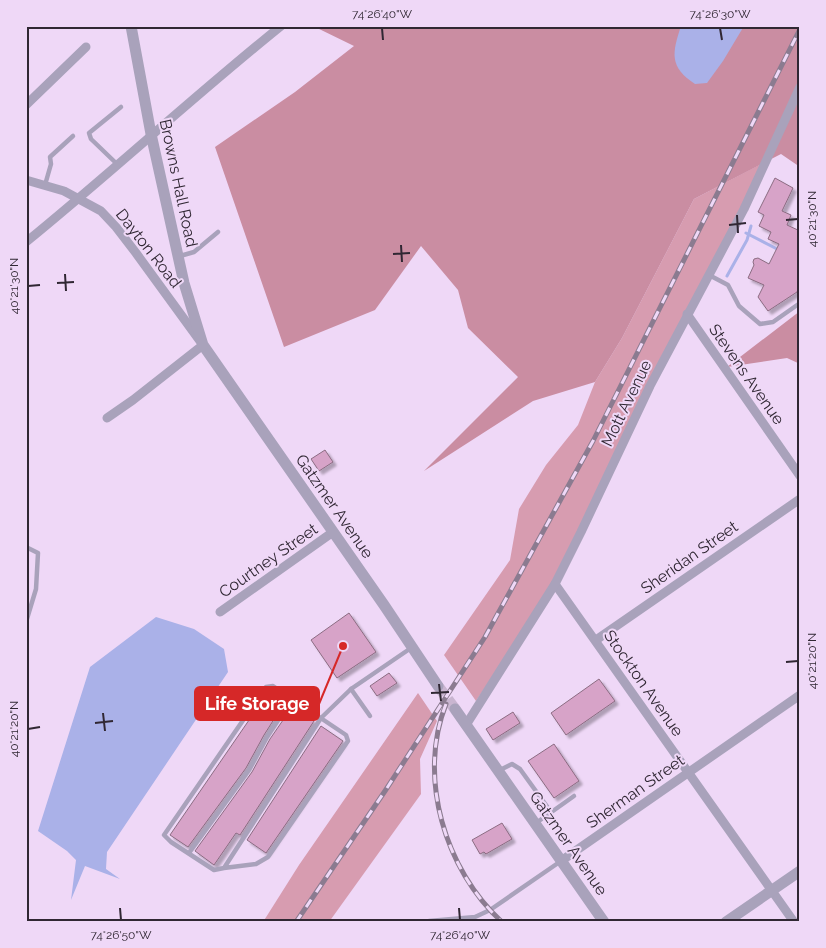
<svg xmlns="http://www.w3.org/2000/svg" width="826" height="948" font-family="Raleway,sans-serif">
  <defs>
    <filter id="shadow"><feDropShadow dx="3.5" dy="3.5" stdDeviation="1" flood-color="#0004"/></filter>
  </defs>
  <rect width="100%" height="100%" fill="#efd8f7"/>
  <g fill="#d79cb0">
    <polygon points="765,162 553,585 476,701 444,655 510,560 519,509 546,465 578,425 595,382 622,338 694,199"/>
    <polygon points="418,693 437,721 420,759 421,794 329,922 263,922 299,865"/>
  </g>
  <g fill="#ca8da2">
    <polygon points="313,26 800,26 800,167 781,154 694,199 622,338 595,382 533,401 424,471 518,377 468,328 458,290 421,246 375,310 284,347 215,147 295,92 354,46"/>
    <polygon points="800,311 800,364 787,358 727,367"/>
  </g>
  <g fill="#aab1e8">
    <path d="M 681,26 L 744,26 L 723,61 L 707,83 L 695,84 C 669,67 672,53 681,26 Z"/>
    <polygon points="156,617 194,629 224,649 228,672 107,852 106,869 120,879 85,866 71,900 76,860 67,851 38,831 90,667"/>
  </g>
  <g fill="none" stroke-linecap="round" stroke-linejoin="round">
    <g stroke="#aab1e8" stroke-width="3">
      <polyline points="746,233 779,250"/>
      <polyline points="727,276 747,240 751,226"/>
    </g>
  </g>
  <g fill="#d7a3c8" stroke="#8b6c82" filter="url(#shadow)">
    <polygon points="775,178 793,188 782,211 791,215 787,225 800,231 800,286 797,292 768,311 758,297 764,285 748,278 754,265 753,262 754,259 758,258 769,264 779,244 768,239 771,232 759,226 764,215 758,212"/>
    <polygon points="325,450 333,462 319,471 311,459"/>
    <polygon points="349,613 376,652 337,678 311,640"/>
    <polygon points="389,673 397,683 377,696 370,686"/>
    <polygon points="599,679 615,701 566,735 551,713"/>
    <polygon points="269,691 285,702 264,735 246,768 188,847 170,835"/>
    <polygon points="292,707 314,721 240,835 236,833 214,865 195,851 252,772 270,739"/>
    <polygon points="513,712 520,723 493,740 486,729"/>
    <polygon points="321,726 343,741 266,853 247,840"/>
    <polygon points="554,744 579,781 554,798 528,761"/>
    <polygon points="502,823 512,839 486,854 484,852 480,854 472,840"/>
  </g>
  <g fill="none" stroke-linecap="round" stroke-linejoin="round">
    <polyline stroke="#c9b5d0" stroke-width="11" stroke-dasharray="11 5.5" stroke-linecap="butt" points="438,686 455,709"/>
    <g stroke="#a9a2bb" stroke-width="4.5">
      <polyline points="117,164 91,139 89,133 121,107"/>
      <polyline points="45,185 51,164 50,157 73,136"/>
      <polyline points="180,256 194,252 218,232"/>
      <polyline points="709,275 728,285 739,306 760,324 773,322 800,303"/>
      <polyline points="26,547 38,553 36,589 26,622"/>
      <polyline points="370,716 351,689 411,648"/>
      <polyline points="500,770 512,764 520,769 551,812"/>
      <polyline points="536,823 574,796"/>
      <polyline points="189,853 249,770 267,737 292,699"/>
      <polyline points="224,868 256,864 268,857 348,741 346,735 273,686 266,687 164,835 171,842 214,870 224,868 321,718 351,689"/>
      <polyline points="429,921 475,917 490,910 561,861"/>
    </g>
    <g stroke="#a9a2bb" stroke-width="9">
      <polyline points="26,105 86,47"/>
      <polyline points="26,180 64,191 101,211 116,227 136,253 203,345 133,400 107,418"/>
      <path d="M 26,242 C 112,172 194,96 281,26"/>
      <polyline points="687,314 800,476"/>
      <polyline points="555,584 794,922"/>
      <polyline points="220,612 333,532"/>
      <polyline points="596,640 800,499"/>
      <polyline points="466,725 555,584 581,532 650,386 744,209 800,87"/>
      <polyline points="561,861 800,695"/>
    </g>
    <g stroke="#a9a2bb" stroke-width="11">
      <polyline points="131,26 151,134 184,283 203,345 384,605 438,686"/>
      <polyline points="455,709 604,922"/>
      <polyline points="726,922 800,871"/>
    </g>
    <g stroke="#8b7b90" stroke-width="5">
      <g id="rail">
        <path d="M 446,704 C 417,777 445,870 502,922"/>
        <polyline points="296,922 385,791 485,637 593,441 800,29"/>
      </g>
    </g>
    <use href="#rail" stroke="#efd8f7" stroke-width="3" stroke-dasharray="9" stroke-linecap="butt"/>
  </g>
  <path fill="none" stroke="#302733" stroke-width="2" d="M 382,28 L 383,40M 720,28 L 722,40M 737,215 L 738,233M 786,220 L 798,219M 729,225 L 746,223M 401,245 L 402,262M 393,254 L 410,253M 65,274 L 66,291M 57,283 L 74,282M 28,286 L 40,285M 786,662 L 798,661M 439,684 L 441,701M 431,693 L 449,692M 103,713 L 105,731M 95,723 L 113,721M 28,729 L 40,727M 120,908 L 121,920M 459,908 L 460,920"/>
  <g text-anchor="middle" stroke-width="4" stroke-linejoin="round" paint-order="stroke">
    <g font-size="16" fill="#302733" stroke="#efd8f7">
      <text transform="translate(179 183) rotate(78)" y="6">Browns Hall Road</text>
      <text transform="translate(149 248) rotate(52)" y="6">Dayton Road</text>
      <text transform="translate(747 374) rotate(55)" y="6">Stevens Avenue</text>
      <text transform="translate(626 403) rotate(-64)" y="6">Mott Avenue</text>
      <text transform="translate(335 506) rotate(55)" y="6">Gatzmer Avenue</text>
      <text transform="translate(689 557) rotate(-35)" y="6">Sheridan Street</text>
      <text transform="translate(268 560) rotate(-35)" y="6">Courtney Street</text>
      <text transform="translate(644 683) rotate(55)" y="6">Stockton Avenue</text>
      <text transform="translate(635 791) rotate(-35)" y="6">Sherman Street</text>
      <text transform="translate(569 843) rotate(55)" y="6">Gatzmer Avenue</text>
    </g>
  </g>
  <path fill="none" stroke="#d62828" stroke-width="2" d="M343 646L319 704"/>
  <circle fill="#d62828" stroke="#efd8f7" stroke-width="2" cx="343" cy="646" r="5"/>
  <rect fill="#d62828" stroke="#d62828" stroke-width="2" x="195" y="687" width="124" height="33" rx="5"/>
  <g font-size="18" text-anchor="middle" font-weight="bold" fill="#fff">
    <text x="257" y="710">Life Storage</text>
  </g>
  <rect width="826" height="948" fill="none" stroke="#efd8f7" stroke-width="55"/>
  <rect x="28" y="28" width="770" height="892" fill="none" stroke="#302733" stroke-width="2"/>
  <g font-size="12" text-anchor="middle" fill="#302733">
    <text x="382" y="18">74°26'40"W</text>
    <text x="720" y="18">74°26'30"W</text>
    <text transform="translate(812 219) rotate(-90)" y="4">40°21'30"N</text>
    <text transform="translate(14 286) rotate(-90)" y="4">40°21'30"N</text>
    <text transform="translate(812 661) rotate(-90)" y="4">40°21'20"N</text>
    <text transform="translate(14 729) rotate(-90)" y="4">40°21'20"N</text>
    <text x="121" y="939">74°26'50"W</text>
    <text x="460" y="939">74°26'40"W</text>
  </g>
</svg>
